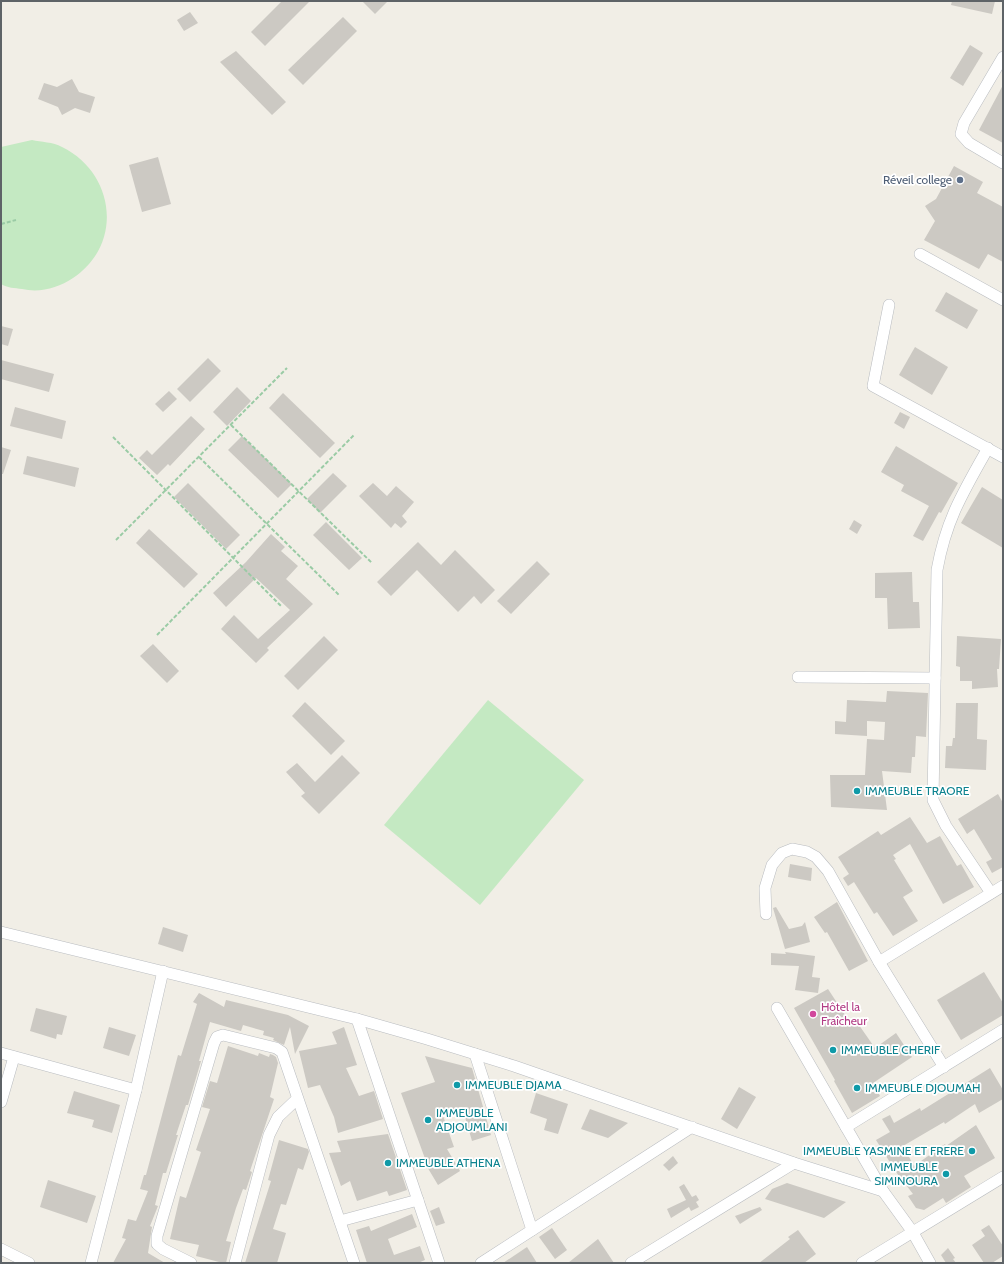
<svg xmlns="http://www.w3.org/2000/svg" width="1004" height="1264" font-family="Cabin,sans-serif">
  <rect width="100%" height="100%" fill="#f1eee6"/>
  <g fill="#c4e9c2">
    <path d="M 32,140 C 41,142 53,142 62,147 C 115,173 124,244 73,278 C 58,288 40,293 22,289 C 15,288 7,288 1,284 L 1,147 Z"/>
    <polygon points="488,700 584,780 480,905 384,825"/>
  </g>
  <g fill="#ccc9c3">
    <polygon points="282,1 310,1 265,46 251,32"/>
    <polygon points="362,1 388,1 375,14"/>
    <polygon points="952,1 995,1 992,14 951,5"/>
    <polygon points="190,12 198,23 184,31 177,20"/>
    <polygon points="343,17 357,31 303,85 288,70"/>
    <polygon points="970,45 983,53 963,86 950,78"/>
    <polygon points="236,51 286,102 272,115 220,62"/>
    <polygon points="72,79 79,92 95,97 90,113 75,108 62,115 58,107 38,99 44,83 57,87"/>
    <polygon points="1003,85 1003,143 979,130"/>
    <polygon points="158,157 171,204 142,212 129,165"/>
    <polygon points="954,166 983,182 977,193 1003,207 1003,262 988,254 979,269 924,240 935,221 925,206 936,199"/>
    <polygon points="946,292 978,310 967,329 935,311"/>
    <polygon points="1,326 13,329 8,346 1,344"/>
    <polygon points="915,347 948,367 932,395 899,375"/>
    <polygon points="208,358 221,371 190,402 177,389"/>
    <polygon points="1,360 54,374 49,392 1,379"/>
    <polygon points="237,387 251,401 227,426 213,412"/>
    <polygon points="169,391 177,399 163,412 155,404"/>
    <polygon points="283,393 335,443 320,458 269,408"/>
    <polygon points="15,407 66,421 62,439 10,426"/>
    <polygon points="900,412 910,417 904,429 894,423"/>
    <polygon points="191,416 205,429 170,466 168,464 157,475 139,458 147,450 152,455"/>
    <polygon points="242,436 292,484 278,498 228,450"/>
    <polygon points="896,446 958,483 941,513 939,512 923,541 913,536 929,506 901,491 904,485 881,472"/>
    <polygon points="1,447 11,450 3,474 1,474"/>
    <polygon points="27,456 79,468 75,487 23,474"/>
    <polygon points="333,473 347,486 320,513 307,499"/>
    <polygon points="188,483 240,535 226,549 174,497"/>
    <polygon points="373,483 387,496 396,486 414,502 402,516 407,522 401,528 395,523 391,528 359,496"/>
    <polygon points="982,487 1003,500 1003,548 961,523"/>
    <polygon points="854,520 862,525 857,534 849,529"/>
    <polygon points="326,522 362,558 349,570 313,535"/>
    <polygon points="149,529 198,574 184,588 136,543"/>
    <polygon points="271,534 285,547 281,551 298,566 286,579 313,604 267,648 269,650 256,663 221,629 234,615 258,639 290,610 256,578 226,607 213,593 246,562"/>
    <polygon points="418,542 441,565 455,550 495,590 481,604 474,596 458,612 417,570 391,596 377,582"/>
    <polygon points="537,561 550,574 511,614 497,601"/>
    <polygon points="912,572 913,602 919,602 920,628 888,629 887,598 875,598 875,573"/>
    <polygon points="324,636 338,650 298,690 284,676"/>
    <polygon points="957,636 1001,639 999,669 997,669 998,687 972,689 972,681 960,681 960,667 956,666"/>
    <polygon points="153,644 179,671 167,683 140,656"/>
    <polygon points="887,691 928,693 926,737 916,736 915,757 912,757 911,773 882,771 887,810 831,807 830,775 865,775 867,739 884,740 885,722 867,721 867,736 835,734 835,721 846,722 847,700 886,702"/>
    <polygon points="305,702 345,741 331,755 292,716"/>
    <polygon points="956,703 978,703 977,739 987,740 986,770 945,768 946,746 952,746 953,738 955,738"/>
    <polygon points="342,755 360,773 319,814 301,796 305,793 286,772 297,763 315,782"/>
    <polygon points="998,794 1003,803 1003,867 992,873 986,862 992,859 974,829 967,834 958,819"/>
    <polygon points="910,817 927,843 940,836 957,866 961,864 974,887 943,904 910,844 893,855 896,859 894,860 913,891 903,897 918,921 893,936 877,912 874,914 854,882 848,886 843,878 849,874 838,857 878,831 881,835"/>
    <polygon points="790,864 812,868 811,881 788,877"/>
    <polygon points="837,902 868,961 849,971 827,932 825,933 814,917"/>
    <polygon points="776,907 789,929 802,926 805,922 810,942 785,949 773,908"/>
    <polygon points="163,927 188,935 183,952 158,944"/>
    <polygon points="785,952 815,956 812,977 820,978 818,993 795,990 799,966 771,965 771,953 786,954"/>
    <polygon points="984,972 1003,1003 1003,1015 961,1040 937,1000"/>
    <polygon points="828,989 849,1021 854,1018 875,1048 896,1033 912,1057 873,1083 880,1096 852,1113 834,1081 835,1080 794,1008"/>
    <polygon points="199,993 224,1007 226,1000 288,1015 309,1026 295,1054 290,1027 284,1045 273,1040 274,1038 263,1035 264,1031 243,1025 241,1031 210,1022 199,1061 201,1061 188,1105 186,1105 176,1135 178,1135 166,1173 163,1173 155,1205 158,1206 150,1226 152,1227 148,1253 165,1263 113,1263 126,1239 122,1238 128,1219 136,1221 148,1191 140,1189 144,1175 146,1175 178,1055 181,1056 197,1004 193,1002"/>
    <polygon points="36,1008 67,1016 62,1035 57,1034 56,1039 30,1031"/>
    <polygon points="109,1027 136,1035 129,1056 103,1048"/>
    <polygon points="344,1027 357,1065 346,1068 359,1096 374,1091 383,1119 338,1133 334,1117 320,1085 308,1088 299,1051 337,1044 332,1032"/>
    <polygon points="228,1046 258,1056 259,1053 269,1057 270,1054 273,1055 276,1057 278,1063 270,1097 274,1099 250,1171 252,1172 246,1190 243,1189 236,1208 226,1241 231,1242 226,1263 223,1263 196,1256 199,1245 170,1239 180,1196 186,1198 201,1152 196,1150 210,1109 202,1107 210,1081 217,1083"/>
    <polygon points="425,1056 472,1068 491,1135 472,1141 462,1107 442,1113 454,1147 447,1149 460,1171 438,1185 426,1165 427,1164 401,1093 435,1082"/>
    <polygon points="990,1068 1003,1090 1003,1099 979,1113 975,1104 945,1124 944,1122 903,1146 914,1166 945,1144 946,1146 976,1125 995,1158 964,1176 971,1187 946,1203 943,1198 924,1210 916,1208 908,1196 913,1194 896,1172 876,1140 890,1132 882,1119 890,1115 894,1123 920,1108 921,1111"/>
    <polygon points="739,1087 756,1097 737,1129 721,1119"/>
    <polygon points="74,1091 120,1105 112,1133 92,1127 94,1120 67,1113"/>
    <polygon points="536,1093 568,1104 558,1134 544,1130 547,1119 530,1113"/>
    <polygon points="590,1109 628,1123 608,1138 581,1129"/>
    <polygon points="388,1134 407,1190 389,1196 387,1191 357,1201 350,1181 341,1186 329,1153 341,1152 337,1141"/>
    <polygon points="279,1140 308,1149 309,1152 303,1170 298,1168 286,1205 281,1204 273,1229 286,1233 277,1263 245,1263 271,1181 268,1180"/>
    <polygon points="673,1156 678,1163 669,1171 663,1165"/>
    <polygon points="48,1180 96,1196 87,1223 40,1207"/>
    <polygon points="787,1183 846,1202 824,1218 765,1199 772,1189"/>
    <polygon points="684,1184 692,1197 696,1195 699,1200 696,1202 699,1207 691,1211 689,1207 671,1218 667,1209 686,1200 679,1187"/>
    <polygon points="439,1207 445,1223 436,1226 430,1211"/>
    <polygon points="760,1207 762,1210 740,1224 735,1216"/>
    <polygon points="412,1214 417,1227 388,1239 394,1255 420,1246 425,1260 418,1263 367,1263 356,1230 369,1226 371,1231"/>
    <polygon points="989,1225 1003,1246 1003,1256 992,1263 984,1263 972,1245 985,1236 981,1230"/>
    <polygon points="552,1228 567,1250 555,1259 539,1237"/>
    <polygon points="798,1230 816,1254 804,1263 759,1263 790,1239 788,1237"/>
    <polygon points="598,1239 614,1263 568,1263"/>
    <polygon points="527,1247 537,1263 503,1263"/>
    <polygon points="948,1248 955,1258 953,1259 956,1263 946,1263 941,1255"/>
  </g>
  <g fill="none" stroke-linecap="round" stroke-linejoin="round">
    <g stroke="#b9bcc0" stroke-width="12">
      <g id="street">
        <polyline points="1003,57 964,123 961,134 969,143 1003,163"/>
        <polyline points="920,254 1003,300"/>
        <polyline points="889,305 873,386 1003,457"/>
        <path d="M 988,448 C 963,492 946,520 937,570 L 933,800 L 946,826 L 991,893"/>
        <polyline points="798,677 935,678"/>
        <polyline points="766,914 765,888 772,865 782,853 792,849 807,852 816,857 828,871 879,962 944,1067"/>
        <polyline points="1,932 357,1019 427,1039 514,1066 794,1163 883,1191"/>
        <polyline points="879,962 1003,886"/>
        <polyline points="777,1008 883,1191 912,1231 930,1263"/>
        <polyline points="357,1019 439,1263"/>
        <polyline points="1,1053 136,1090"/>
        <polyline points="475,1054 532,1230"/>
        <polyline points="1,1102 14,1057"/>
        <polyline points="846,1127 1003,1030"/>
        <polyline points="340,1221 418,1200"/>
        <polyline points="1,1249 29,1263"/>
        <polyline points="91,1263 136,1090 163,971"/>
        <polyline points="191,1263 163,1249 157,1244 157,1236 214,1043 217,1037 223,1035 276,1048 282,1052 354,1263"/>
        <polyline points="235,1263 269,1135 278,1117 297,1099"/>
        <polyline points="481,1263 692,1127"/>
        <polyline points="631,1263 794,1163"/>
        <polyline points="862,1263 1003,1177"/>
      </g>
    </g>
    <g stroke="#9acba5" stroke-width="2" stroke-dasharray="4 2" stroke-linecap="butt">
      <polyline points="1,224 16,220"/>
      <polyline points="231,425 372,563"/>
      <polyline points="113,437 282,607"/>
      <polyline points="199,457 340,596"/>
      <polyline points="116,540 287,368"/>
      <polyline points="157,635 354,435"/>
    </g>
    <use href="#street" stroke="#fff" stroke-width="11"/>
  </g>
  <circle fill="#5c6f8a" stroke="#fff" stroke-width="1.5" cx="960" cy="180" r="4"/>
  <g fill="#0f9aa8" stroke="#fff" stroke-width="1.5">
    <circle cx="857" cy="791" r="4"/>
    <circle cx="833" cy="1050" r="4"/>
    <circle cx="457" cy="1085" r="4"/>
    <circle cx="857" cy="1088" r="4"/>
    <circle cx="428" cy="1120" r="4"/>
    <circle cx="972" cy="1151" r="4"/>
    <circle cx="388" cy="1163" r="4"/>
    <circle cx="946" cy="1174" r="4"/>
  </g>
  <circle fill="#d1479c" stroke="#fff" stroke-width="1.5" cx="813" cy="1014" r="4"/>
  <g text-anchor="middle" stroke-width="3.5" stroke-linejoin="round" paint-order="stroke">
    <g font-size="12" fill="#4e5e75" stroke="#fff" text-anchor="end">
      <text x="952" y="184">Réveil college</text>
    </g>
    <g font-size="12" fill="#0d838f" stroke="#fff" text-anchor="start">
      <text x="865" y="795">IMMEUBLE TRAORE</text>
      <text x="841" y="1054">IMMEUBLE CHERIF</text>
      <text x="465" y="1089">IMMEUBLE DJAMA</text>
      <text x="865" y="1092">IMMEUBLE DJOUMAH</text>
      <text x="436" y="1117">IMMEUBLE<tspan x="436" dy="14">ADJOUMLANI</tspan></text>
      <text x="964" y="1155" text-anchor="end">IMMEUBLE YASMINE ET FRERE</text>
      <text x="396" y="1167">IMMEUBLE ATHENA</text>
      <text x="938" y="1171" text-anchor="end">IMMEUBLE<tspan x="938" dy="14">SIMINOURA</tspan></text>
    </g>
    <g font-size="12" fill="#b23c85" stroke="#fff" text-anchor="start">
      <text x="821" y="1011">Hôtel la<tspan x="821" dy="14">Fraîcheur</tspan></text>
    </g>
  </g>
  <rect width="1004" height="1264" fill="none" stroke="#5e6367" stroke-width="4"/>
</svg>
